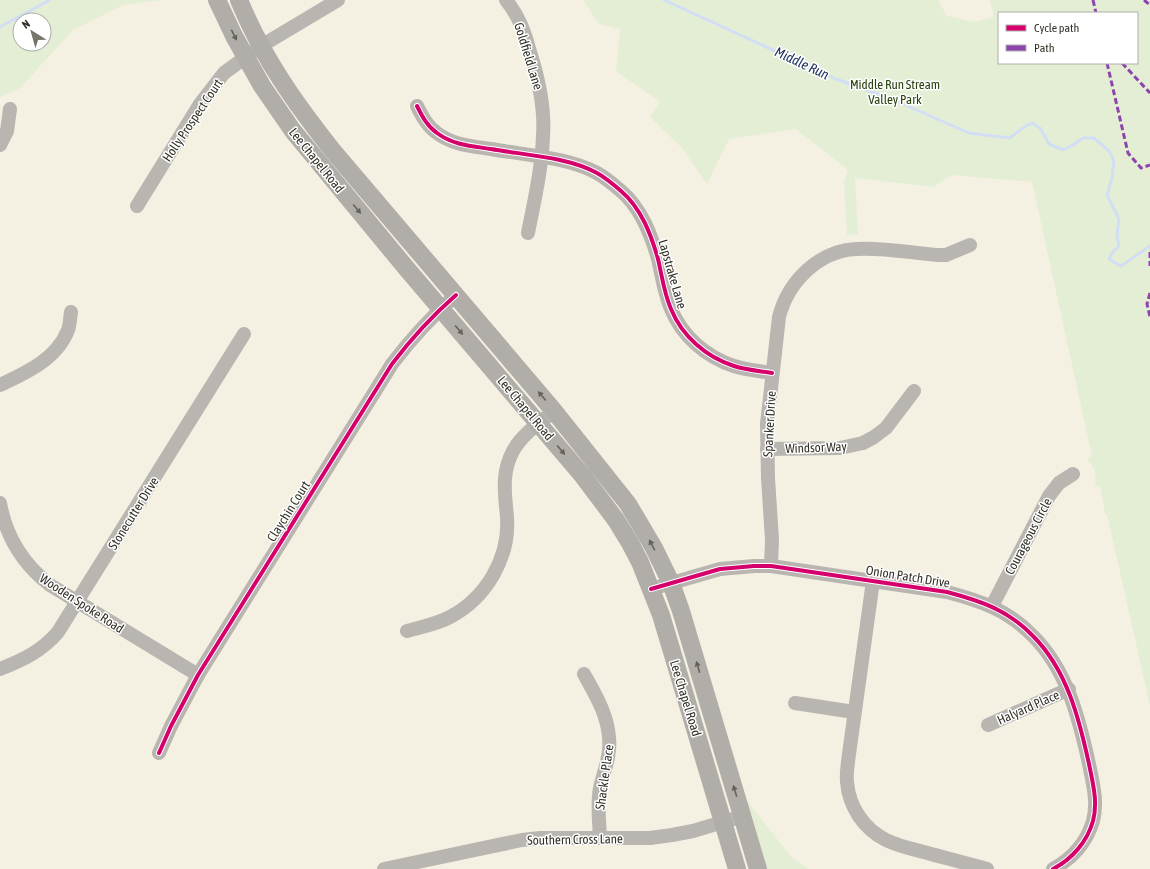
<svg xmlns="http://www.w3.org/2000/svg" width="1150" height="869" font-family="'Asap Condensed',sans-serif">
  <rect width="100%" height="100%" fill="#f4f1e3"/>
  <g fill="#e4eed5" fill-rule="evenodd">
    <path d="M 0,0 L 160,0 L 123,5 L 73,30 L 20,88 L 0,97 ZM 20,20 L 44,20 L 44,44 L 20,44 Z"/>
    <path d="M 583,0 L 938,0 L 947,16 L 974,22 L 994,17 L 990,0 L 1150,0 L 1150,706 L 1107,514 L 1105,514 L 1100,486 L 1095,487 C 1097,475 1095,467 1087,459 L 1092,456 L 1032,182 L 951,175 L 934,187 L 855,178 L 858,234 L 847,235 L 844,182 L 848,170 L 796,129 L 729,139 L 707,184 L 681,147 L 650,117 L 660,102 L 616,71 L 620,29 L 599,24 ZM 999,13 L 1137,13 L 1137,63 L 999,63 Z"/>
    <polygon points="735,785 792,858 809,869 765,869"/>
  </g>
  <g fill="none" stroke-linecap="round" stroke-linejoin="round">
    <g stroke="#d2def3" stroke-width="3">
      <polyline points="664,0 836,79 894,100 969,133 1010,138 1021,129 1032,123 1040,128 1049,144 1063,150 1073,145 1083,138 1094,138 1110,152 1114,161 1112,178 1107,195 1119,219 1117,235 1119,246 1112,253 1109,259 1121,266 1150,246"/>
      <polyline points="0,27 50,0"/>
    </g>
    <g stroke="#b9b5b1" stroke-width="14">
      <path d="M 506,0 C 519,16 525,33 530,52 C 539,80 545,108 543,136 C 542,168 534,202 528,233"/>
      <path d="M 417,106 C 422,116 427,126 437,133 C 453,145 471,146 491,149 C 524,155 568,157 597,173 C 606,178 613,184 621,191 C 641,208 651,234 658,259 C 662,276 664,293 671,309 C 682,336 706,357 734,366 C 746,370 760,371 772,373"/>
      <polyline points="0,145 7,131 10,109"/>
      <polyline points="137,206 200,104 224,73 261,46 338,0"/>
      <path d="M 0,385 C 26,373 57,359 68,330 C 70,325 70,318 71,312"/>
      <polyline points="767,449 840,448 863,443 874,437 886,428 914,391"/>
      <path d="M 0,503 C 6,537 23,564 50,585 L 198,675"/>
      <path d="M 771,566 L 772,540 L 768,478 L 767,424 L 779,317 C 788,282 818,251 856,249 C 882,247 911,253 938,255 L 946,255 L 970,245"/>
      <path d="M 873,581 L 849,754 C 848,763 846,773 847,782 C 849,807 864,829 886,840 C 898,846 912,849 924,852 C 945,858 966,863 987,869"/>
      <path d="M 651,589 L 720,569 L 754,566 L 771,566 L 947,592 C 981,601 1008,610 1033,636 C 1067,670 1079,718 1089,764 C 1093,784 1098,802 1093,821 C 1087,842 1072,859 1053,869"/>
      <polyline points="992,606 1049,496 1059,483 1073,474"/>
      <path d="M 407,631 C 421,627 437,624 450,617 C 486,598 510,558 507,517 C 505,494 501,473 513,451 C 522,434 540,423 554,411"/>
      <path d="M 0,669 C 23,660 42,651 58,632 L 244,334"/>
      <path d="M 584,674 C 595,694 607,713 609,737 C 611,756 604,770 600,788 C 597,804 599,821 600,837"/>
      <polyline points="795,703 854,712"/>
      <polyline points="988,725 1069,689"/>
      <path d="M 159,753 L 171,726 L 198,675 L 392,364 C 411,339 432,316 456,295"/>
      <polyline points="384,869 522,840 540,838 650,838 672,835 693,831 743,816"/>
    </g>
    <g stroke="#b1ada8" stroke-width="18">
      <polyline points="217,0 234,36 262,86 293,131 407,269 583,476 616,520 630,543 640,562 661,615 737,869"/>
      <path d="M 239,0 C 263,58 295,103 333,151 L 554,411 L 628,504 L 654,548 L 671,583 L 681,611 L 758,869"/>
    </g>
    <g stroke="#8e44ad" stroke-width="3" stroke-dasharray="6 3" stroke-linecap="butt">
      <polyline points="1093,0 1096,13"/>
      <polyline points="1144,0 1150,5"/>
      <polyline points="1107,63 1128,153 1141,168 1150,165"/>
      <polyline points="1122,63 1150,93"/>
      <polyline points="1150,252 1150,266"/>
      <polyline points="1150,293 1147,304 1150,317"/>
    </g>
    <g stroke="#fff" stroke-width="6">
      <g id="cycleway">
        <path d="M 417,106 C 422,116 427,126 437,133 C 453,145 471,146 491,149 C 524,155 568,157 597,173 C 606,178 613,184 621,191 C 641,208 651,234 658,259 C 662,276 664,293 671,309 C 682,336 706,357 734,366 C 746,370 760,371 772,373"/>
        <path d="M 651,589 L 720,569 L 754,566 L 771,566 L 947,592 C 981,601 1008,610 1033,636 C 1067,670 1079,718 1089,764 C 1093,784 1098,802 1093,821 C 1087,842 1072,859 1053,869"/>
        <path d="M 159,753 L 171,726 L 198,675 L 392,364 C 411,339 432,316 456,295"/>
      </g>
    </g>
    <use href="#cycleway" stroke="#d6006c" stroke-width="4"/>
  </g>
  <defs><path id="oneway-solid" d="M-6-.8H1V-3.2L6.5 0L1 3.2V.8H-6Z"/></defs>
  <g fill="#65635b">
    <use href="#oneway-solid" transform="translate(234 35) rotate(63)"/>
    <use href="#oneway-solid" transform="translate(357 209) rotate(50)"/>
    <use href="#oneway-solid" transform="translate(459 330) rotate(50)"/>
    <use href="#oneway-solid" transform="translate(542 396) rotate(-130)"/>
    <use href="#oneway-solid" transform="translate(561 450) rotate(50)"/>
    <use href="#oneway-solid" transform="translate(652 545) rotate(-118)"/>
    <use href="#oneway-solid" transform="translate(698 667) rotate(-106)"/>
    <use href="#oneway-solid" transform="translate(735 791) rotate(-107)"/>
  </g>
  <g text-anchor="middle" stroke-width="3" stroke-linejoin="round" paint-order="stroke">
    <g font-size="13" fill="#333127" stroke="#fff">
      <text transform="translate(529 56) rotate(73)" y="5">Goldfield Lane</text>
      <text transform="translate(192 120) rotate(-56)" y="5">Holly Prospect Court</text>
      <text transform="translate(317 160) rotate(51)" y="5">Lee Chapel Road</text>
      <text transform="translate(673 274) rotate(74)" y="5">Lapstrake Lane</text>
      <text transform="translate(526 408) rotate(50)" y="5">Lee Chapel Road</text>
      <text transform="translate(769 424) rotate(-87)" y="5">Spanker Drive</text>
      <text transform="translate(816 447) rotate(-2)" y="5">Windsor Way</text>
      <text transform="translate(288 511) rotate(-58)" y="5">Claychin Court</text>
      <text transform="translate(133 513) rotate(-58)" y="5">Stonecutter Drive</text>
      <text transform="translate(1028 536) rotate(-62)" y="5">Courageous Circle</text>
      <text transform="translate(908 576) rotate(9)" y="5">Onion Patch Drive</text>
      <text transform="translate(82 603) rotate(33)" y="5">Wooden Spoke Road</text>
      <text transform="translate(686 698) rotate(73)" y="5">Lee Chapel Road</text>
      <text transform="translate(1028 707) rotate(-24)" y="5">Halyard Place</text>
      <text transform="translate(604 777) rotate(-82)" y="5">Shackle Place</text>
      <text transform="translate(575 839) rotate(-1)" y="5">Southern Cross Lane</text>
    </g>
    <g font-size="13" fill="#26410d" stroke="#fff">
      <text x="895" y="89">Middle Run Stream<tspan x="895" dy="15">Valley Park</tspan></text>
    </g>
    <g font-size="14" font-style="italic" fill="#203460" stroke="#fff">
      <text transform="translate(802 63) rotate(25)" y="5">Middle Run</text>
    </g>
  </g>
  <rect x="998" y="12" width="140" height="52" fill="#ffffff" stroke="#adada9"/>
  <rect x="1006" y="25" width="20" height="6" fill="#d6006c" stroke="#adada9"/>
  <text x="1034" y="32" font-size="12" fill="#333127">Cycle path</text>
  <rect x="1006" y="45" width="20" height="6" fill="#8e44ad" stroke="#adada9"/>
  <text x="1034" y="52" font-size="12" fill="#333127">Path</text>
  <g transform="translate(32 32) rotate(323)"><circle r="19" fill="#ffffff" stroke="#adada9"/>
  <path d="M0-3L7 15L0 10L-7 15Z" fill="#777469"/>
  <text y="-6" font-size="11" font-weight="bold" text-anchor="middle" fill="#333127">N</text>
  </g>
</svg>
